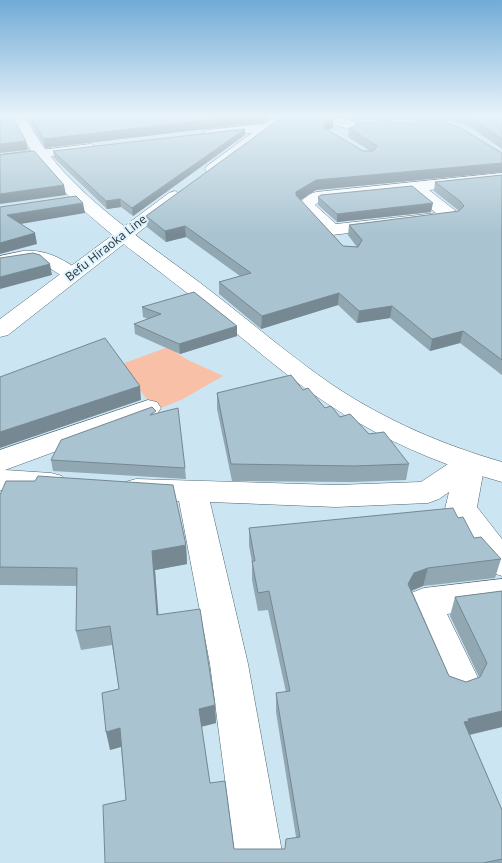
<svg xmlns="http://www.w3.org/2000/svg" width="502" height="863" font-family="'Open Sans',sans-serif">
  <rect width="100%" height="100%" fill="#cbe5f3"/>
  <polygon fill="#f9c0a8" points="168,347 186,359 223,376 183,399 156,410 119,365"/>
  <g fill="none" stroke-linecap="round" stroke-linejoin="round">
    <g stroke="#4f6773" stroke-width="1">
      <g id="minor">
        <path d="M 313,114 C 332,114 349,122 368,123 C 377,123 392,119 398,126 C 387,139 323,127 313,114 Z"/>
        <polygon points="269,123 275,127 274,130 208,138 201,134 208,130"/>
        <polygon points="91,144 98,148 96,151 0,163 0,155"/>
        <path d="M 502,173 L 502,183 L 429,190 L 457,212 L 460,216 L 457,220 L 451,221 L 332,235 L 326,234 L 297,204 L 310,194 L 316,192 ZM 411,192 L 436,213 L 336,224 L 315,205 L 320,201 Z"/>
        <path d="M 23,251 C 45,249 61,258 79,270 L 82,274 L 79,278 C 63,282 54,268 40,263 C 28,259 12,265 0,268 L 0,256 Z"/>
        <polygon points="148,400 157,402 161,408 157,414 5,470 51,473 62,476 66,483 62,490 51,493 0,490 0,450"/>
        <polygon points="470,453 480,456 485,463 477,507 502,539 502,576 490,572 450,517 445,509 449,492 439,499 428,503 336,507 210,502 248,664 284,863 236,863 210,664 179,501 136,499 125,496 121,489 125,482 136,479 336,485 421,482 460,456"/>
        <polygon points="502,579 502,607 447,614 479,680 473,693 459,698 445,693 406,603 411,593 424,588"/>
      </g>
    </g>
    <g stroke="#4f6773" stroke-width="1">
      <path id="tertiary" d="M 12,114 L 24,114 C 57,185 138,236 199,282 C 244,316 287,354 334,386 C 385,420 443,445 502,462 L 502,482 C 452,468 404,449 359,423 C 301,391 253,346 202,305 C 137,251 43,195 12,114 Z"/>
    </g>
    <g stroke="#4f6773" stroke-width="1">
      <g id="secondary">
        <polygon points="278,114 292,114 217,172 207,172 205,169 207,166"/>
        <polygon points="175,191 183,196 181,199 8,335 0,337 0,319 169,193"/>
      </g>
    </g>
    <use href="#minor" fill="#fff" fill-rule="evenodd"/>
    <use href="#tertiary" fill="#fff" fill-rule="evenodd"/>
    <use href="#secondary" fill="#fff" fill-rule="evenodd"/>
  </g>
  <g fill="#91a8b3">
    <polygon points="326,114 502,114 502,149 467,125 451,121 356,120"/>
    <polygon points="30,116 264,122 45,148 31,125"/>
    <polygon points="274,123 333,128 327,130 363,151 370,151 348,137 349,128 502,153 502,172 316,190 300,200 343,246 357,247 348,235 349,225 459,211 434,191 435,182 502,175 502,375 460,343 430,351 390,318 357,323 338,305 261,329 219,294 219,282 240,276 186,237 166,242 147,227 146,216"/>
    <polygon points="245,135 133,216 121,207 107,209 54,158 53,151"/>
    <polygon points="318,197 431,212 337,222 318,205"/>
    <polygon points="142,307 237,336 180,354 135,334 134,324 148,319 143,317"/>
    <polygon points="303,390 325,408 369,434 409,464 406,480 352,482 232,481 217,409 217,393"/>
    <polygon points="156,414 185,468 186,479 53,471 51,460"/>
    <polygon points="0,495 186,545 187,564 155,570 158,615 215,705 216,723 201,727 210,783 234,849 285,849 296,837 276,712 276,693 286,692 268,610 258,611 252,580 252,562 249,546 249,528 458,518 474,538 501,559 495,578 423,586 412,591 449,676 466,682 479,677 450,616 455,597 502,591 502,727 470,735 502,810 502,863 105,863 126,800 121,747 110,750 119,689 112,645 81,650 76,631 77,586 0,585"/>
  </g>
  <g fill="#768892">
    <polygon points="0,114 11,114 10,115 0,116"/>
    <polygon points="260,114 275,114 264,122 45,148 44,139"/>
    <polygon points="333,120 333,128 324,131 324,128 325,122"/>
    <polygon points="245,129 245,135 133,216 132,208"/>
    <polygon points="26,141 28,150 0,153 0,144"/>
    <polygon points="502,163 502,172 316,190 296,203 296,192 316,180"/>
    <polygon points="64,185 66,195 0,204 0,194"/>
    <polygon points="120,199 121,207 107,209 106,201"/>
    <polygon points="83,203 85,213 9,226 7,215"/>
    <polygon points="433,203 431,212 337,222 337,214"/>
    <polygon points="185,226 186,237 166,242 165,231"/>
    <polygon points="35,233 37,244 0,254 0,243"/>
    <polygon points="50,264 52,275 0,289 0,277"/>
    <polygon points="339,293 338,305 261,329 262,316"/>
    <polygon points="392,306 390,318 357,323 359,311"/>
    <polygon points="237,326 237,336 180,354 179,344"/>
    <polygon points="463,331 460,343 430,351 432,339"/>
    <polygon points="140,386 141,400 0,448 0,432"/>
    <polygon points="186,545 187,564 155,570 160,634 157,615 152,551"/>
    <polygon points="428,568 423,586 410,591 408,584 414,573"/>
    <polygon points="215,705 216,723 200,727 199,709"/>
    <polygon points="502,711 502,727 463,736 464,722 468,719"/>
    <polygon points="120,728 124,746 110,750 106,732"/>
  </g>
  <g fill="#a9c3d0" stroke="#768892">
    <polygon points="53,114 260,114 44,139 30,116"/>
    <polygon points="286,114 324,114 333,120 325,122 324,128 363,151 373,151 377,146 349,128 354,127 356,123 447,123 457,126 502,153 502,163 316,180 296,192 296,195 343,246 358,247 362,240 349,225 459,211 464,206 460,201 435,182 502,175 502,360 463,331 432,339 392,306 359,311 339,293 262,316 219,282 251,273 185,226 165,231 146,216 274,123"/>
    <polygon points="457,114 502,114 502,139 469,117"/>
    <polygon points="13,118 26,141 0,144 0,119"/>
    <polygon points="245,129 132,208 120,199 106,201 53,151"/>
    <polygon points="34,151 64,185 0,194 0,155"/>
    <polygon points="412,186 433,203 337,214 318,197 321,195"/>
    <polygon points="76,196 83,203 7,215 35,233 0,243 0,207"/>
    <polygon points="33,253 40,255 50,264 0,277 0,258"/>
    <polygon points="194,292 237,326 179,344 134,324 161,314 142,307"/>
    <polygon points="105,338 140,386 0,432 0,377"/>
    <polygon points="291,375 303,390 308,388 325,408 331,406 340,417 350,414 369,434 384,432 409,464 354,466 231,464 217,393"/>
    <polygon points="152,407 156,411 150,415 178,408 185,468 51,460 61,440"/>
    <polygon points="38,476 173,485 186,545 152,551 157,615 200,609 215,705 199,709 210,783 225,781 234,849 285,849 286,839 300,837 276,693 290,691 269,591 258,593 252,561 255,561 249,528 453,508 458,518 463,517 474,538 481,537 501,559 428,568 414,573 408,584 449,676 466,682 480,677 487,663 455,597 502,591 502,711 468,719 469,721 464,722 502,810 502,859 483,863 105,863 103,805 126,800 120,728 106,732 102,693 119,689 110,626 76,631 77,568 0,567 0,495 6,481 35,481"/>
  </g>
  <linearGradient id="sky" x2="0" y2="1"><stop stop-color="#71abd6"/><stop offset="0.49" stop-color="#e8f3fa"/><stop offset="1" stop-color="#e8f3fa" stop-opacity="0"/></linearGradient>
  <rect width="502" height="235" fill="url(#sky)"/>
  <g text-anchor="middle" stroke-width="4" stroke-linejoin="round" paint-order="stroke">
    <g font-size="12" fill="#2a343a" stroke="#dcf2fd">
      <text transform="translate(106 248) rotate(-38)" y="4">Befu Hiraoka Line</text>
    </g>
  </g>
</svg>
